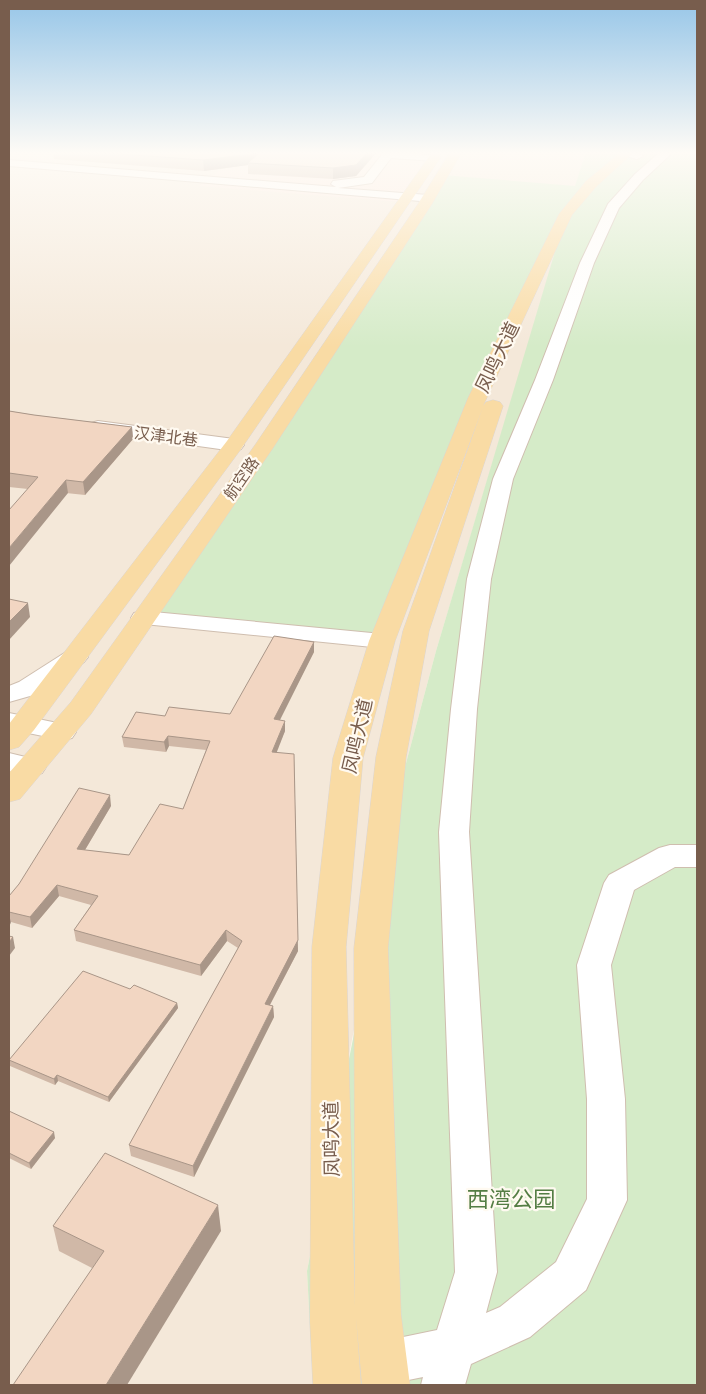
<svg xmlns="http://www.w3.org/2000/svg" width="706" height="1394" font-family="'Exo 2','Noto Sans SC',sans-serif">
  <rect width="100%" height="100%" fill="#fcf6ea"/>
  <polygon fill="#f4e8d9" points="9,152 586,152 436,651 405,767 307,1271 313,1385 9,1385"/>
  <polygon fill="#fce8de" points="244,152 439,152 402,202 199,186"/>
  <polygon fill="#d5ebc8" points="586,152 697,152 697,1385 313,1385 307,1271 371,948 405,767 436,651 565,218 477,398 382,641 143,618 442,175 575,186"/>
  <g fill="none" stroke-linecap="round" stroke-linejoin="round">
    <g stroke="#cfbeaf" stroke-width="2">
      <g id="minor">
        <polygon points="384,152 434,155 440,158 434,161 391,158 372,183 338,188 428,195 432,196 434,199 432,202 9,166 9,160 336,187 331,184 333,181 364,177"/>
        <polygon points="616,152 635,152 643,156 637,159 618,154"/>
        <polygon points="660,152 673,152 643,180 619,208 594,263 553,380 513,479 491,579 477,709 469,832 497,1272 486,1313 500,1307 556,1262 587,1199 587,1099 577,965 604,883 609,875 659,848 670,845 697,845 697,867 675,867 634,890 611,965 625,1099 627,1200 586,1290 530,1337 471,1364 465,1385 421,1385 423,1377 384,1385 368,1379 362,1363 368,1347 384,1341 437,1330 455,1272 439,832 451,709 467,579 493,479 535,380 580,263 608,204 635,174"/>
        <polygon points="98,421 234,439 241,441 244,445 241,449 234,451 91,431 89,427 91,423"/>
        <polygon points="143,611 382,634 391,636 394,641 391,646 382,648 134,623 131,618 134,613"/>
        <polygon points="75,649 84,652 88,657 84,662 37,694 9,702 9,686 19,682 66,652"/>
        <polygon points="9,713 72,726 76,732 72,738 62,740 9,729"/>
        <polygon points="9,753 42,761 46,767 42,773 32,776 9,771"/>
      </g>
    </g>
    <g stroke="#dcd5d1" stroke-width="1">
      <g id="major">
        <polygon points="450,152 462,152 432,204 273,448 91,714 20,799 9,802 9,773 71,702 255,445 418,204"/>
        <path d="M 621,152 L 634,152 L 596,187 L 572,215 L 483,406 L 486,402 L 493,400 L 500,402 L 503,406 L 429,631 L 406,757 L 388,948 L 401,1315 L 410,1385 L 362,1385 L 356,1317 L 361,1385 L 313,1385 L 310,1322 L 312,947 L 333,758 L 369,641 L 468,398 L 559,214 L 586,181 ZM 483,407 L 403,631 L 376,757 L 354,948 L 355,1307 L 346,947 L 363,758 L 395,641 Z"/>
        <polygon points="435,153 441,157 241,449 34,730 19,747 9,750 9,724 227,441 431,154"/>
      </g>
    </g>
    <use href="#minor" fill="#fff" fill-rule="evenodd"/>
    <use href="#major" fill="#f9dba4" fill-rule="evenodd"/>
  </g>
  <g fill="#d0b8a7">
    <polygon points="53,152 377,152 356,176 333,179 248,174 248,165 204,171 54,159"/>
    <polygon points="9,411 34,415 132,427 133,439 85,495 9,487"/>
    <polygon points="314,642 314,652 279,720 285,731 276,752 298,951 270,1005 273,1006 274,1017 194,1177 131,1156 129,1145 238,948 227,941 201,976 76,941 74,930 91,905 59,896 32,928 11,922 9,927 9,896 111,806 85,850 129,855 183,809 206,750 169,746 166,752 124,747 122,737 165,716 230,714"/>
    <polygon points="130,989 177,1003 178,1008 109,1102 58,1081 55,1085 10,1066 9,1060"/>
    <polygon points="9,1111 55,1138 31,1169 9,1158"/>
    <polygon points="53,1226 221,1231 92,1268 59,1251"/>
  </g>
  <g fill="#a99688">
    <polygon points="9,152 15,152 9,156"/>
    <polygon points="368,152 377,152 356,176 333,179 333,168"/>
    <polygon points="259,153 248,163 248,165 204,171 203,160"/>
    <polygon points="132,427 133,439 85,495 83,482"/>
    <polygon points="66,480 68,493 9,566 9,548"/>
    <polygon points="28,603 30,617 9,640 9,622"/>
    <polygon points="314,642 314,652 275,730 274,719"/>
    <polygon points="285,721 285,731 273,762 272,752"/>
    <polygon points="168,736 169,746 166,752 164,742"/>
    <polygon points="294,754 298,951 265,1014 265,1004"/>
    <polygon points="110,795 111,806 79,860 77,849"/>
    <polygon points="57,885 59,896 32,928 30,917"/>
    <polygon points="9,915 11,922 9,927"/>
    <polygon points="226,930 227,941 201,976 200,965"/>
    <polygon points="13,937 15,948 9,956 9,942"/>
    <polygon points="177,1003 178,1008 109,1102 108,1097"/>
    <polygon points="273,1006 274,1017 194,1177 193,1166"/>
    <polygon points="57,1075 58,1081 55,1085 54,1079"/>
    <polygon points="54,1132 55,1138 31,1169 29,1163"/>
    <polygon points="218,1205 221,1231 127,1385 106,1385"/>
  </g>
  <g fill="#f2d6c2" stroke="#a99688">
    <polygon points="93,152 368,152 356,165 333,168 248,163 259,153 203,160"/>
    <polygon points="9,411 34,415 132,427 83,482 66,480 9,548 9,510 38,477 9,473"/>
    <polygon points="9,599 28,603 9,622"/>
    <polygon points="274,636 314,642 274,719 285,721 272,752 294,754 298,940 265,1004 273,1006 193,1166 129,1145 242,941 226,930 200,965 74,930 98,896 57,885 30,917 9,912 9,896 19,884 79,788 110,795 77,849 129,855 160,804 183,809 210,741 168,736 164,742 122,737 136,712 165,716 169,707 230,714"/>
    <polygon points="9,936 13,937 9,942"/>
    <polygon points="83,971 130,989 134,985 177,1003 108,1097 57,1075 54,1079 9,1060"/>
    <polygon points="9,1111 54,1132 29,1163 9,1153"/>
    <polygon points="105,1153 218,1205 106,1385 13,1385 104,1251 53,1226"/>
  </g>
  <linearGradient id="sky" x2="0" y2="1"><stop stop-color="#97c6e8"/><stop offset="0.44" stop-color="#fefbf6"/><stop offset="1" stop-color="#fefbf6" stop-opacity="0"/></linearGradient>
  <rect width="706" height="347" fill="url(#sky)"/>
  <g text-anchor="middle" stroke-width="4.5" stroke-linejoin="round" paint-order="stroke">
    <g font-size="16" fill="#785d4d" stroke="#fffaf1">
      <text transform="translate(166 436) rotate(7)" y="6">汉津北巷</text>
      <text transform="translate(241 478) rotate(-55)" y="6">航空路</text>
    </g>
    <g font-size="19" fill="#785d4d" stroke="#fffaf1">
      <text transform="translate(497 357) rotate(-64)" y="7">凤鸣大道</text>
      <text transform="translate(357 736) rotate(-77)" y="7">凤鸣大道</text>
      <text transform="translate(331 1139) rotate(-91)" y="7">凤鸣大道</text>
    </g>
    <g font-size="22" fill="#547d44" stroke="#fffaf1">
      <text x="511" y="1207">西湾公园</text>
    </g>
  </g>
  <rect width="706" height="1394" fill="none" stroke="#785d4d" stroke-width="20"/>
</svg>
